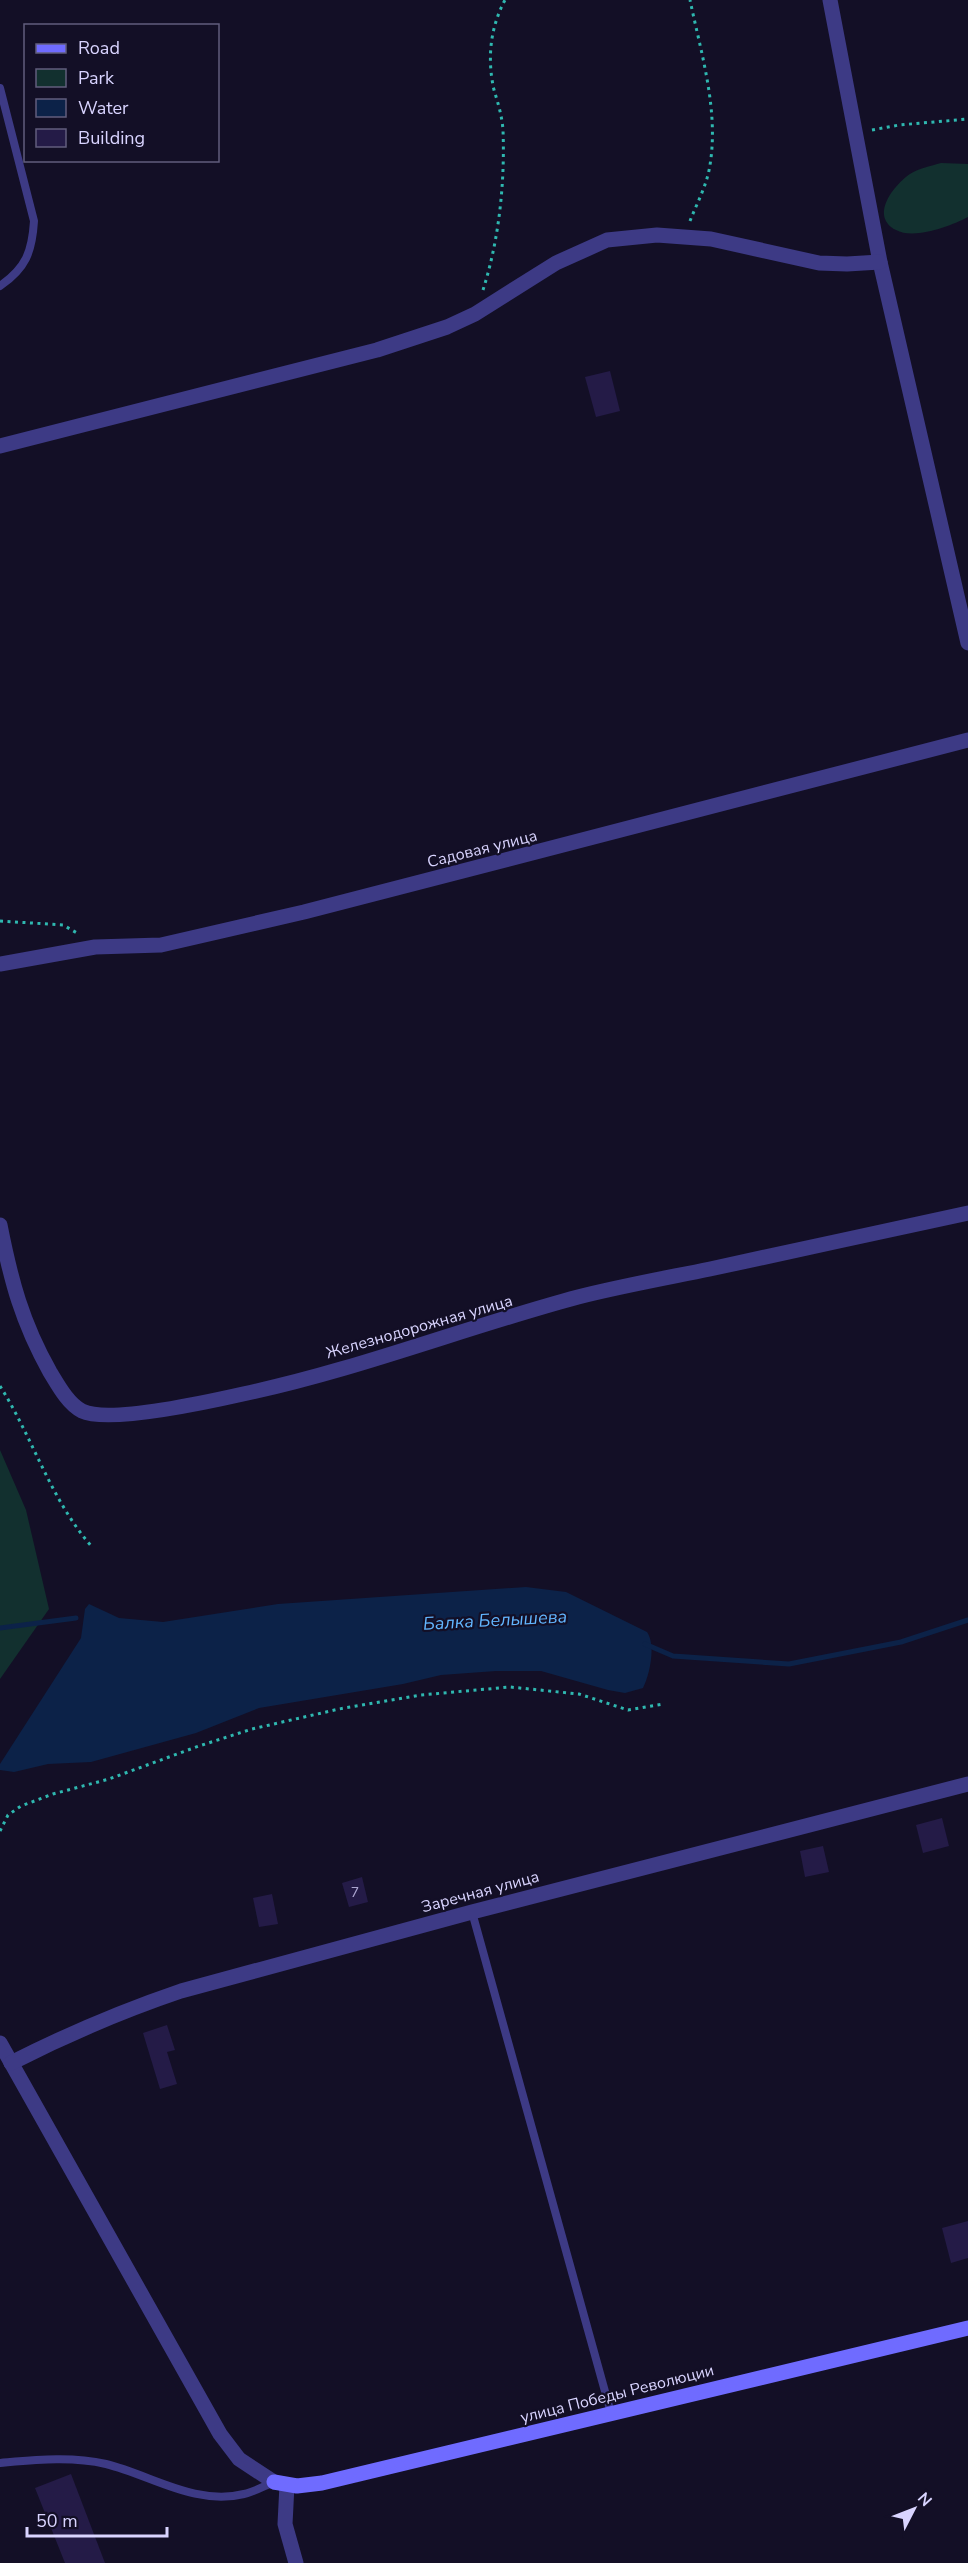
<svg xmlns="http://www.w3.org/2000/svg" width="968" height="2563" font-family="'Nunito Sans',sans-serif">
  <rect width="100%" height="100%" fill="#130f26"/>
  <g fill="#12302f">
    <path d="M 941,163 L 968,164 L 968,217 C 951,226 914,240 896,230 C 869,216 894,185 910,174 C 919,168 931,166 941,163 Z"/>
    <polygon points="0,1450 26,1510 49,1609 0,1679"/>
  </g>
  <path fill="#0c2248" d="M 526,1587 L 566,1592 L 647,1632 C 656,1645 650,1674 643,1688 L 625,1693 L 608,1690 L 541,1671 L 496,1671 L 441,1675 L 403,1684 L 259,1708 L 196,1733 L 91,1762 L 48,1764 L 14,1772 L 0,1770 L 0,1764 L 81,1638 L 85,1609 L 89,1604 L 119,1618 L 163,1622 L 278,1604 Z"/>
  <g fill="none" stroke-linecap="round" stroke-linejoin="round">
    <g stroke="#0c2248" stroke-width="5">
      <polyline points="0,1628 76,1618"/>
      <polyline points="645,1644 673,1656 789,1664 901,1642 968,1620"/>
    </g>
  </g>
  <g fill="#241b47">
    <polygon points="610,371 620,411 596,417 585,377"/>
    <polygon points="942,1818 949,1846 923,1853 916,1825"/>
    <polygon points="823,1846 829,1872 805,1877 800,1851"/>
    <polygon points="362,1877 368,1902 349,1907 342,1883"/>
    <polygon points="272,1894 278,1924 259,1927 253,1898"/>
    <polygon points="167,2025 175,2050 167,2052 177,2084 160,2089 143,2033"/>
    <polygon points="968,2221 968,2258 951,2263 942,2228"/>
    <polygon points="71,2474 105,2563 65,2563 35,2488"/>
  </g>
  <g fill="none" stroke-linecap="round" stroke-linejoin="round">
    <g stroke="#2fb8b0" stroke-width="3" stroke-dasharray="3 4.5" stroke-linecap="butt">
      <polyline points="872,130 899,125 968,119"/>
      <path d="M 690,221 C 697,203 707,185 710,165 C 719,110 701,53 690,0"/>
      <path d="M 483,290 C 499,240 505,183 503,130 C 502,116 498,103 494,90 C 487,59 490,28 505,0"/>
      <polyline points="0,921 63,925 77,933"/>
      <path d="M 0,1386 C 33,1438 51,1501 93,1548"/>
      <polyline points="0,1831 8,1815 21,1806 53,1794 109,1779 199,1746 252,1729 339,1709 421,1695 510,1687 579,1694 628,1710 663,1704"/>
    </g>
    <g stroke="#3d3a85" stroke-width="8">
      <path d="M 0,88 L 34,221 C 32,252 26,268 0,286"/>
      <polyline points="472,1912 611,2413"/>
      <path d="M 0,2463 C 35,2460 71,2456 106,2464 C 151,2475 195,2506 244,2494 C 254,2492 264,2486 274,2482"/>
    </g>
    <g stroke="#3d3a85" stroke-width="15">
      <polyline points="830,0 880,262 968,643"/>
      <polyline points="0,446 377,350 447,327 475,314 556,263 607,240 657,235 711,239 819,263 847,264 880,262"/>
      <polyline points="0,964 95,947 161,945 304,912 968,740"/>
      <path d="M 0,1225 C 11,1281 22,1322 50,1372 C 58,1385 68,1404 82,1411 C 109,1424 212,1401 243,1394 C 357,1370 466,1327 578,1297 C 621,1286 666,1278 710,1269 C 796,1250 882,1232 968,1213"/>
      <polyline points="0,2043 220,2434 239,2459 274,2482"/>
      <path d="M 11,2063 C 66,2035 122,2011 181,1991 L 472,1912 L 968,1784"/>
      <polyline points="287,2485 285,2524 296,2563"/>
    </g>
    <polyline stroke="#6f6bff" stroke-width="15" points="274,2482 297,2486 322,2483 968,2328"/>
  </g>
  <g text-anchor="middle" stroke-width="4.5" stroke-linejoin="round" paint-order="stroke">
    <g font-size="14" fill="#aca6d1">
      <text x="355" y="1897">7</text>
    </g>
    <g font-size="16" fill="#d9d4ff" stroke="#130f26">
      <text transform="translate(482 848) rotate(-14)" y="6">Садовая улица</text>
      <text transform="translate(419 1326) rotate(-16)" y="6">Железнодорожная улица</text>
      <text transform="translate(480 1891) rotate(-15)" y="6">Заречная улица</text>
      <text transform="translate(617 2393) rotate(-14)" y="6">улица Победы Революции</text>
    </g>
    <g font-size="18" font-style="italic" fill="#62b6ff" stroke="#130f26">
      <text transform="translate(495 1620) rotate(-3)" y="6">Балка Белышева</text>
    </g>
  </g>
  <rect x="24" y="24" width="195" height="138" fill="#130f26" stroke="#625e7d" stroke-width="1.5"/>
  <rect x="36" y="44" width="30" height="9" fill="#6f6bff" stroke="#625e7d" stroke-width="1.5"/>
  <text x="78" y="54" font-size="18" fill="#d9d4ff">Road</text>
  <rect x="36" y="69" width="30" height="18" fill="#12302f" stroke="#625e7d" stroke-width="1.5"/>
  <text x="78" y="84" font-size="18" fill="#d9d4ff">Park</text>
  <rect x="36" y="99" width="30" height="18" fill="#0c2248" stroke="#625e7d" stroke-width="1.5"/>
  <text x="78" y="114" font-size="18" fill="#d9d4ff">Water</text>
  <rect x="36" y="129" width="30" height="18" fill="#241b47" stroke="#625e7d" stroke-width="1.5"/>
  <text x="78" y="144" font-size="18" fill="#d9d4ff">Building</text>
  <g transform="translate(914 2509) rotate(48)" stroke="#130f26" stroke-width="4.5" paint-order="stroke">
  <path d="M0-4.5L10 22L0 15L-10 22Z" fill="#d9d4ff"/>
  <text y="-9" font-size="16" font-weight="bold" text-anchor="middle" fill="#d9d4ff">N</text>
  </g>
  <path d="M27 2527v9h140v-9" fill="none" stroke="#d9d4ff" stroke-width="3"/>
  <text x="36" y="2527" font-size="18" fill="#d9d4ff" stroke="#130f26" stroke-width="4.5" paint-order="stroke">50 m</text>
</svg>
